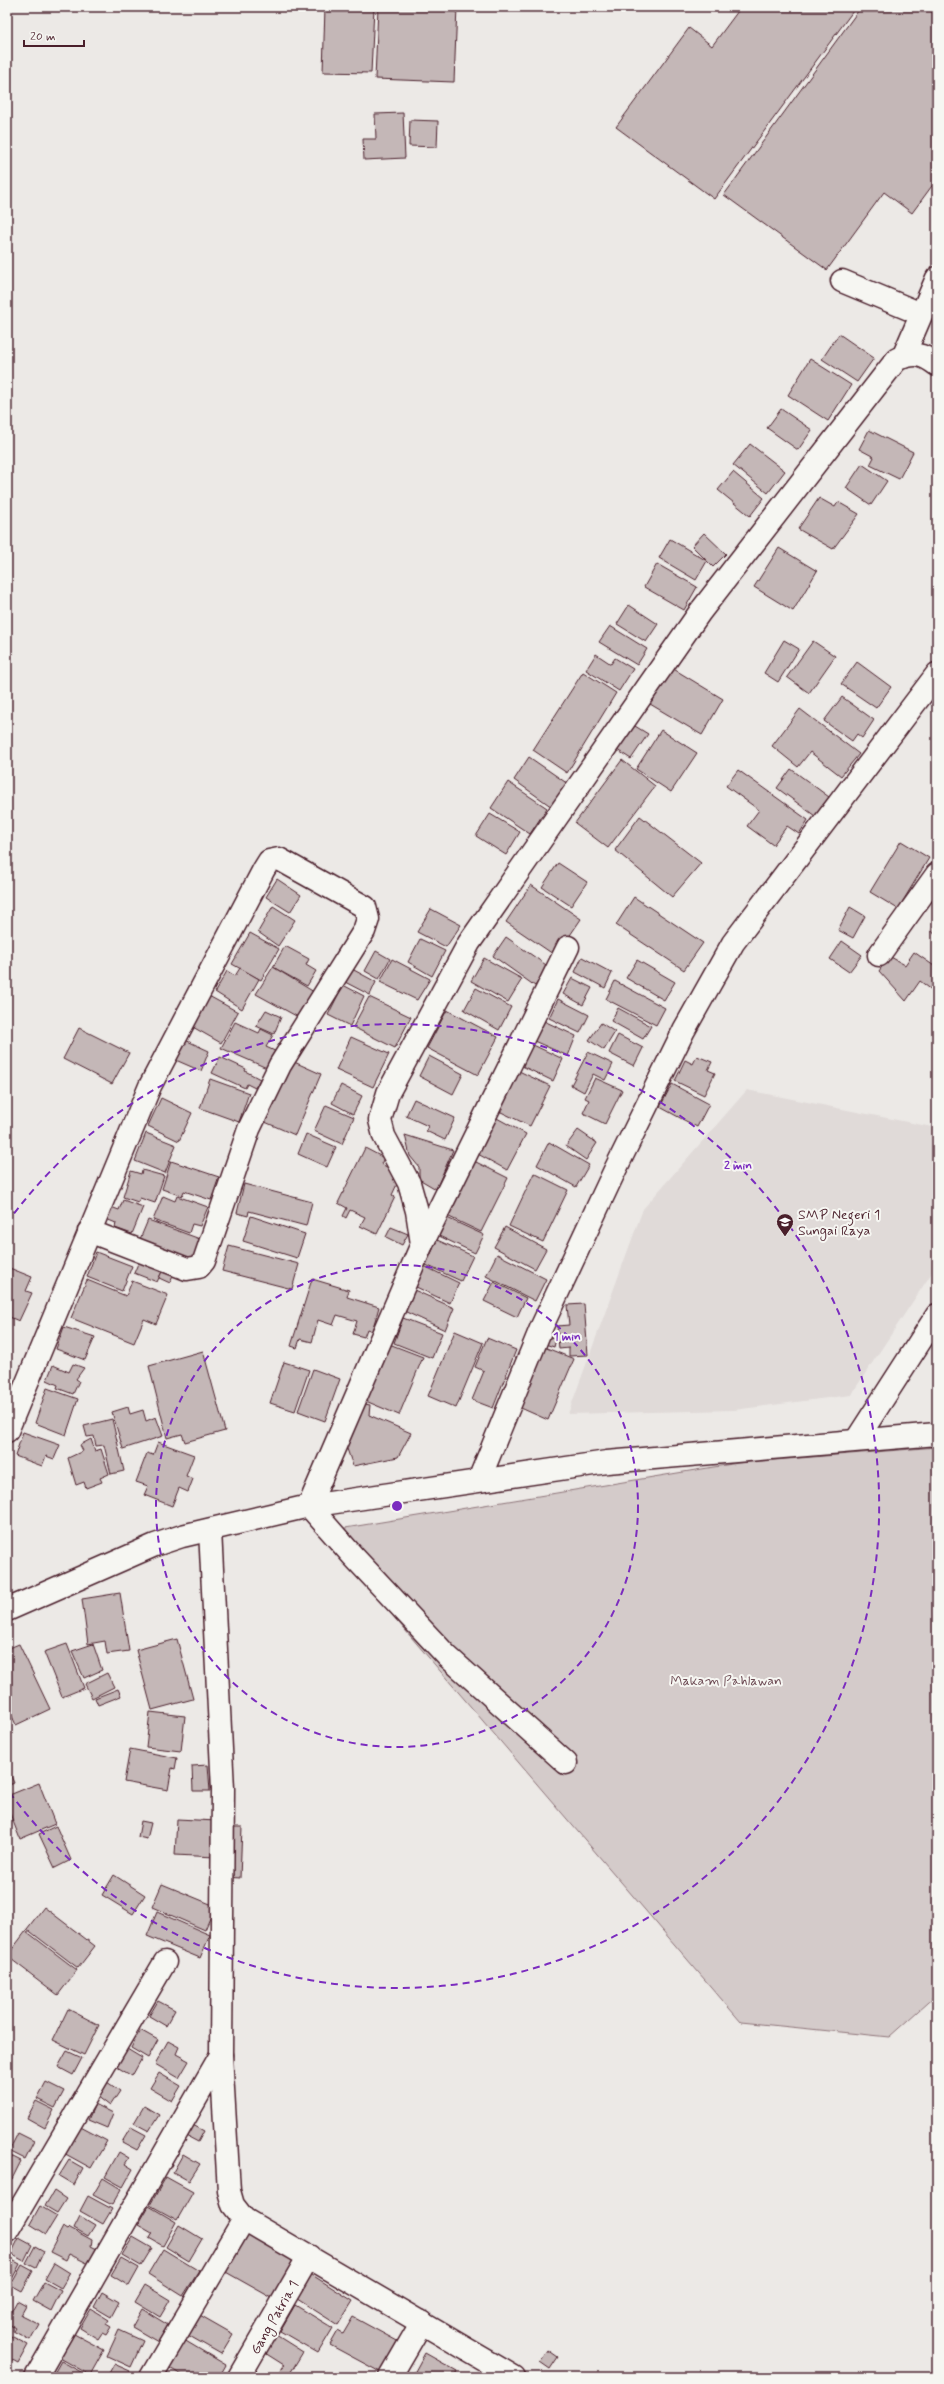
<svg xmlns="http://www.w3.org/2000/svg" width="944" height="2384" font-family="Mynerve,sans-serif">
  <rect width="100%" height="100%" fill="#ece9e6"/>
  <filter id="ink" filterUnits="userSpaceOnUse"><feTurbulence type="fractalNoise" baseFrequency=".025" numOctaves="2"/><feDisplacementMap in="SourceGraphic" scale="8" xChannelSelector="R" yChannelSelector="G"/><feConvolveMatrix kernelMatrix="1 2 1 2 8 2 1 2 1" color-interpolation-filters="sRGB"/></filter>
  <g filter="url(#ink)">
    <polygon fill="#e0dad8" points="747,1090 937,1128 937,1265 851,1395 734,1410 568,1414 643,1209"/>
    <polygon fill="#d4cbca" stroke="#8f757a" points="937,1447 937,1994 889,2037 741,2022 321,1532 738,1463"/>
    <g fill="#c4b7b7" stroke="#4a1f2b">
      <polygon points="325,7 374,7 371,73 323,72"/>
      <polygon points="378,7 457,7 454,82 375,79"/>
      <polygon points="741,7 856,7 714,199 616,127 689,28 712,46"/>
      <polygon points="861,7 937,7 937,179 912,213 884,192 827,270 724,195"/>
      <polygon points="403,113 405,158 364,160 363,139 376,139 375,114"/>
      <polygon points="410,120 438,121 437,147 409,146"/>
      <polygon points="839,334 874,358 857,382 822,359"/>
      <polygon points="810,359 851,385 828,421 788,395"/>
      <polygon points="781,409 812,430 798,450 767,428"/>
      <polygon points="869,430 913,452 899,479 870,465 874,457 859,449"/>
      <polygon points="750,444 785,471 768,493 733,465"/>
      <polygon points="862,464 887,481 871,505 846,488"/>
      <polygon points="733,472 764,498 750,516 718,490"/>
      <polygon points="819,498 835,507 838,502 859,514 833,549 798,529"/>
      <polygon points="704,533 726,554 713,567 692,546"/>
      <polygon points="670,539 707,561 696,580 659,558"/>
      <polygon points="779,548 817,571 793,611 754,587"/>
      <polygon points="657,564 697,587 684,610 644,587"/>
      <polygon points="629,605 658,624 646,642 617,624"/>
      <polygon points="610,626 647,649 637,665 599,642"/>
      <polygon points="784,640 799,649 778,682 764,673"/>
      <polygon points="813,641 835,656 809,693 787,677"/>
      <polygon points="596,654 611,664 615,658 633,669 619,691 586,670"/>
      <polygon points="857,662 891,687 876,708 841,684"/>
      <polygon points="672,668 723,699 702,735 650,704"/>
      <polygon points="583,672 616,693 567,773 533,750"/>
      <polygon points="842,697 874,720 862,738 857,734 852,741 824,721"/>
      <polygon points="800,709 859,754 841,776 810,752 798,767 772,746"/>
      <polygon points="630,723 648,734 631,759 614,748"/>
      <polygon points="661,730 697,753 671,792 636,769"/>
      <polygon points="529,757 568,784 552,807 514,780"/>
      <polygon points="622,760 655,786 608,848 575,823"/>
      <polygon points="791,769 829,797 815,816 777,788"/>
      <polygon points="738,770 808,820 799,834 787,826 773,845 747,826 759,810 726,786"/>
      <polygon points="508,782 547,808 530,834 491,808"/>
      <polygon points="490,814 520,832 506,855 476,836"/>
      <polygon points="640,816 701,863 672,897 615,850"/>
      <polygon points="901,841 929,858 898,909 870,892"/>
      <polygon points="558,863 587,882 571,906 542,887"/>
      <polygon points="277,879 301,895 290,912 266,897"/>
      <polygon points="531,885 581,919 556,956 506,922"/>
      <polygon points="634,897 703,943 684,970 616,925"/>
      <polygon points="273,906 295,920 278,946 258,932"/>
      <polygon points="850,907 865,916 853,938 838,930"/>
      <polygon points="431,909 461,925 446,947 417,932"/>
      <polygon points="937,923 937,937 931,930"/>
      <polygon points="250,933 279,949 261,980 232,964"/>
      <polygon points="506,937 549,967 535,986 493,956"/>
      <polygon points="420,939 445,951 432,976 408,962"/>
      <polygon points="842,941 862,955 849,972 830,959"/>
      <polygon points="285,946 309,959 306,965 316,971 307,986 273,967"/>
      <polygon points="376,951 390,959 379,979 365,971"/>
      <polygon points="914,952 937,968 937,994 920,981 906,1001 879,971 889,956 905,965"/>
      <polygon points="582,957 612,973 605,988 575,972"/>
      <polygon points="484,958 522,979 508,1002 471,981"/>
      <polygon points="392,959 430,979 417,1000 380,982"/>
      <polygon points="637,960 675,982 664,1000 626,978"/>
      <polygon points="273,967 314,992 298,1017 256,994"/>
      <polygon points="240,968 259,979 242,1009 215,992 227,971 235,976"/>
      <polygon points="352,969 376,982 370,995 345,982"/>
      <polygon points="572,978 592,988 583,1005 563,994"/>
      <polygon points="615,981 665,1008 656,1025 606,999"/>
      <polygon points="343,985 364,996 350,1026 328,1015"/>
      <polygon points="476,988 511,1007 499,1030 464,1010"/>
      <polygon points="207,995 238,1012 221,1043 191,1026"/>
      <polygon points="369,997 411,1017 395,1048 353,1027"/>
      <polygon points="558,999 589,1015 580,1033 549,1018"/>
      <polygon points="618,1008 651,1026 643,1039 611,1021"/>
      <polygon points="266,1010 281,1017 274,1034 256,1026"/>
      <polygon points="447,1010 498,1037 478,1075 427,1048"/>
      <polygon points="544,1021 576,1036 568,1056 534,1041"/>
      <polygon points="235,1022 259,1033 261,1029 273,1035 266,1047 277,1052 269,1069 221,1048"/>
      <polygon points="601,1023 615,1032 604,1050 589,1040"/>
      <polygon points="79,1028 129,1053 112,1084 63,1059"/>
      <polygon points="618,1035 643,1048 634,1066 609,1053"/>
      <polygon points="351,1037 389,1054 373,1087 336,1070"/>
      <polygon points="181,1038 209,1051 201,1071 171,1058"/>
      <polygon points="531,1044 563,1059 553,1081 520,1065"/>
      <polygon points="588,1052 613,1064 605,1080 593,1074 584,1092 571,1085"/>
      <polygon points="429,1056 463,1074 453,1094 419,1076"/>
      <polygon points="697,1056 712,1062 708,1070 715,1073 704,1095 675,1081 685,1060 693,1064"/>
      <polygon points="220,1057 246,1069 245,1071 260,1079 255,1088 247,1084 245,1088 212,1073"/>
      <polygon points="292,1061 321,1074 295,1135 265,1122"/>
      <polygon points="519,1071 550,1086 530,1126 499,1111"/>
      <polygon points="595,1078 622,1090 605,1124 583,1113 589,1100 585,1098"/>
      <polygon points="210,1079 249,1093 239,1122 200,1108"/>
      <polygon points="672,1084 709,1104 697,1127 660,1107"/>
      <polygon points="341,1085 362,1096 353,1114 332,1103"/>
      <polygon points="161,1098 192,1113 179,1141 148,1126"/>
      <polygon points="414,1099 455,1118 445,1140 426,1131 428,1126 406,1116"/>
      <polygon points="326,1105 354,1117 342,1144 314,1131"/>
      <polygon points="495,1117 526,1134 507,1170 476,1153"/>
      <polygon points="578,1130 597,1143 586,1160 566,1146"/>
      <polygon points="146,1133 176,1145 165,1173 135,1161"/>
      <polygon points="306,1134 336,1147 327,1167 298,1154"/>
      <polygon points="405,1135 453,1150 436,1189 419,1179 419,1167 410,1156"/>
      <polygon points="549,1142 589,1165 576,1187 537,1165"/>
      <polygon points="365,1148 384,1158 381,1164 397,1172 394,1180 398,1182 392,1195 395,1197 377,1234 360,1226 365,1217 350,1210 346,1218 343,1216 347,1208 338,1203"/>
      <polygon points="472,1160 508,1178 481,1232 445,1215"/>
      <polygon points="171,1161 219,1177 211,1200 184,1191 182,1196 162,1189"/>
      <polygon points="142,1170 164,1176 155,1203 140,1198 138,1202 123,1197 131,1171 141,1174"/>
      <polygon points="534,1173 568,1190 543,1242 509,1226"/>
      <polygon points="244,1184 312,1202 306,1226 249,1211 248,1216 237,1213"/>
      <polygon points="163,1196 175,1201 177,1196 208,1207 200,1226 192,1224 189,1233 153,1220"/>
      <polygon points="123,1200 143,1207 132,1234 115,1228 116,1223 106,1219 111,1207 119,1210"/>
      <polygon points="251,1216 305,1234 297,1258 243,1241"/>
      <polygon points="447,1218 484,1235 475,1253 439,1236"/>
      <polygon points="148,1220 200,1239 191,1264 138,1244"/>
      <polygon points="391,1227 408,1234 402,1245 386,1237"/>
      <polygon points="505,1227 546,1249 535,1269 494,1247"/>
      <polygon points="437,1240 473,1256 461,1281 426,1265"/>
      <polygon points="229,1246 299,1264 292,1289 222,1271"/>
      <polygon points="96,1252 132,1266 122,1291 87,1277"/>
      <polygon points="142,1254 166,1263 157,1282 134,1273"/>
      <polygon points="497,1254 546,1279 535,1301 486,1276"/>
      <polygon points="166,1263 177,1267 170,1283 159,1278"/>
      <polygon points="424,1266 459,1283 450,1303 414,1286"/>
      <polygon points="7,1267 32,1277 26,1291 32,1293 19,1321 7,1316"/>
      <polygon points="312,1279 349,1290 347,1297 379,1307 372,1331 367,1329 364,1337 353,1334 357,1321 337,1315 333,1325 318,1320 312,1342 300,1339 297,1348 291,1346"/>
      <polygon points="87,1280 126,1296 132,1281 168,1295 156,1324 144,1319 134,1343 71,1318"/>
      <polygon points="494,1282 526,1298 517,1317 484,1301"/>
      <polygon points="414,1290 454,1308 445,1330 404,1311"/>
      <polygon points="584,1304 588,1355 569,1356 569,1348 559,1349 557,1326 569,1325 567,1305"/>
      <polygon points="403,1318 442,1333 432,1358 394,1343"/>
      <polygon points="64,1327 95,1337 85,1360 56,1349"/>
      <polygon points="455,1331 483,1343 456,1408 428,1396"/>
      <polygon points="544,1335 556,1339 554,1347 542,1343"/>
      <polygon points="487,1338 516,1350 493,1408 472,1400 484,1371 475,1367"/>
      <polygon points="384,1342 423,1357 399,1415 361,1399"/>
      <polygon points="539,1345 574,1359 548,1420 514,1405"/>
      <polygon points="203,1351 225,1431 185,1442 182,1434 167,1438 149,1366"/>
      <polygon points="284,1362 309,1370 295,1411 270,1403"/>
      <polygon points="73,1364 84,1368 76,1379 79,1381 73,1394 57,1388 58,1385 47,1380 53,1365 69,1372"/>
      <polygon points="313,1369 340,1379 325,1421 298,1411"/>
      <polygon points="47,1388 78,1399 66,1435 35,1423"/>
      <polygon points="365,1404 370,1405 369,1415 411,1433 398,1457 353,1466 346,1446"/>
      <polygon points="128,1407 130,1414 143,1410 146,1421 156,1417 163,1436 123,1449 112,1412"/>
      <polygon points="112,1419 124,1471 111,1474 104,1445 96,1446 94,1436 87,1437 84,1426"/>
      <polygon points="23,1432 60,1445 54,1459 46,1456 42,1466 15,1456"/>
      <polygon points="91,1439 95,1451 101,1449 109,1474 100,1478 102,1482 86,1488 84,1482 76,1485 68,1458 83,1451 80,1445"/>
      <polygon points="158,1442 194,1455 186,1476 193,1479 188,1492 179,1488 172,1506 144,1495 148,1486 136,1482 147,1453 153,1455"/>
      <polygon points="120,1593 129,1651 107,1654 105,1641 88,1644 82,1599"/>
      <polygon points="177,1639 193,1699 152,1710 136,1650"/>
      <polygon points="19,1644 50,1709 16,1725 7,1705 7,1649"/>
      <polygon points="67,1644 84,1688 62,1697 44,1652"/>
      <polygon points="93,1644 102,1670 84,1678 72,1651"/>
      <polygon points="107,1673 114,1687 92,1698 85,1684"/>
      <polygon points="118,1689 121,1696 98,1705 95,1698"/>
      <polygon points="150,1712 185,1716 181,1751 146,1747"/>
      <polygon points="130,1749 177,1758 175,1769 172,1768 168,1790 124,1782"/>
      <polygon points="208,1765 210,1791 193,1791 192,1766"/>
      <polygon points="7,1767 14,1783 7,1786"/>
      <polygon points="39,1783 55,1824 20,1839 7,1806 7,1796"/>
      <polygon points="177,1819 217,1821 215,1857 175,1855"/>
      <polygon points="141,1821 151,1823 147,1839 138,1837"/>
      <polygon points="56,1826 71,1860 55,1868 39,1834"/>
      <polygon points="229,1827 242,1827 240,1878 227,1877"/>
      <polygon points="114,1875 145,1895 133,1914 102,1895"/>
      <polygon points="162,1884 215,1906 205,1930 152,1907"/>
      <polygon points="44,1907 95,1946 78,1968 27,1929"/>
      <polygon points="157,1912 210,1935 200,1958 147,1936"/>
      <polygon points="26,1931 77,1970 58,1995 7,1956"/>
      <polygon points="158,2001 175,2010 166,2026 149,2016"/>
      <polygon points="68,2009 99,2025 84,2055 53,2040"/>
      <polygon points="140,2030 158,2040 148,2058 131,2048"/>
      <polygon points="168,2041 179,2047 176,2054 189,2061 179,2078 155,2064"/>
      <polygon points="127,2049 142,2058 132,2076 117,2067"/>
      <polygon points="67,2051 82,2058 73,2075 58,2067"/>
      <polygon points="159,2073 181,2086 172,2101 150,2088"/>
      <polygon points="46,2082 64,2091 55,2108 37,2099"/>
      <polygon points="107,2082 120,2091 110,2106 97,2096"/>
      <polygon points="36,2101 54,2110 45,2128 27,2118"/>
      <polygon points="95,2104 113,2113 107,2128 88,2120"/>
      <polygon points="144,2106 159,2115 149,2131 134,2123"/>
      <polygon points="189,2123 204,2131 198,2142 183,2134"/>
      <polygon points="75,2124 107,2141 91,2168 60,2151"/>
      <polygon points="131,2127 146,2135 137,2150 122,2142"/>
      <polygon points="18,2133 34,2141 25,2159 9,2151"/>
      <polygon points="119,2152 129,2158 125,2164 133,2169 123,2187 105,2177"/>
      <polygon points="7,2154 21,2161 12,2179 7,2177"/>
      <polygon points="183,2154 200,2164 189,2181 173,2172"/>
      <polygon points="69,2160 83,2168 74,2185 59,2176"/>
      <polygon points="166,2177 193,2192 177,2220 150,2205"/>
      <polygon points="103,2178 121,2189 112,2205 93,2195"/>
      <polygon points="54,2191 66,2199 57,2213 45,2206"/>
      <polygon points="88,2196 112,2209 103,2224 80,2211"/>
      <polygon points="40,2206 57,2216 46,2234 30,2224"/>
      <polygon points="149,2206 176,2222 163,2246 149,2238 152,2233 138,2225"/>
      <polygon points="80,2216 95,2225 88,2236 74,2228"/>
      <polygon points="179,2225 202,2239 189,2261 166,2247"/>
      <polygon points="63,2227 68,2230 70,2228 92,2240 91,2246 97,2249 89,2264 69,2254 66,2260 50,2252"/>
      <polygon points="247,2230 295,2258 272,2298 224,2271"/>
      <polygon points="133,2237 152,2248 141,2266 122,2255"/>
      <polygon points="19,2238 32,2245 24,2261 11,2254"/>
      <polygon points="35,2246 44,2251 36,2268 26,2263"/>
      <polygon points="163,2249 199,2271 183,2296 148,2274"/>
      <polygon points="8,2258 20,2264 12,2279 7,2276"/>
      <polygon points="121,2258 139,2268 129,2286 111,2275"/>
      <polygon points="54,2263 70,2273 61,2288 45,2279"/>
      <polygon points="22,2265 33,2271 22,2291 11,2285"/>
      <polygon points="309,2273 353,2301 338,2325 294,2297"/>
      <polygon points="44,2282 61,2291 51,2311 33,2301"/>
      <polygon points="145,2285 170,2300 160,2317 135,2302"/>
      <polygon points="102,2292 119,2302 111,2317 94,2307"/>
      <polygon points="17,2301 26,2306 21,2315 39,2324 30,2340 13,2331 15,2328 7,2323 7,2319"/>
      <polygon points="295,2305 333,2328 318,2353 280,2331"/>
      <polygon points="91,2309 109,2320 106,2324 111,2327 106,2335 102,2333 98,2339 80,2328"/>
      <polygon points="142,2309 168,2325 158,2342 132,2327"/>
      <polygon points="198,2314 233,2334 221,2354 186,2334"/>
      <polygon points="353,2317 399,2342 382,2373 330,2345 338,2331 343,2334"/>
      <polygon points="119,2330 143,2341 131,2367 107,2356"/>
      <polygon points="74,2334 104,2350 90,2375 60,2358"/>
      <polygon points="276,2335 303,2352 289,2375 293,2377 276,2377 284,2365 265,2353"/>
      <polygon points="11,2336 28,2345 18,2363 7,2357 7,2343"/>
      <polygon points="184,2340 226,2365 219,2377 185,2377 168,2367"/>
      <polygon points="548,2350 558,2357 550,2369 540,2362"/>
      <polygon points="425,2353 457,2371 454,2377 417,2377 413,2375"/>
      <polygon points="61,2361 90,2377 52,2377"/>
      <polygon points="114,2364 130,2371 127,2377 107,2377"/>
    </g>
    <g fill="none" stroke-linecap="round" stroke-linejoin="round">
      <g stroke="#4a1f2b" stroke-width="25">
        <g id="minor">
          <polyline points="842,281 921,314"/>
          <polyline points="903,357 937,278"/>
          <polyline points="879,955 937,874"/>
          <polyline points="422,1244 568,947"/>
          <polyline points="7,1431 150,1086 264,869 269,861 279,859 365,907 368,919 364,931 280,1065 249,1129 204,1261 199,1267 187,1269 89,1231"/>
          <polyline points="857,1439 937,1315"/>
          <polyline points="479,1480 542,1326 615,1170 684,1030 733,943 937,674"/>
          <polyline points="210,1530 223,1789 221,2055 229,2191 233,2205 244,2219 514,2377"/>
          <path d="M 566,1763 L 447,1656 L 353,1556 L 309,1506 L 422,1244 L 417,1211 L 409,1183 L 384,1136 L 380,1120 L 388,1093 L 469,943 L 700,612 L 897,359 C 915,353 922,353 937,365"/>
          <polyline points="7,2231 165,1962"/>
          <polyline points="36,2377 221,2055"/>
          <polyline points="151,2377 244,2219"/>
          <polyline points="239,2377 309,2256"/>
          <polyline points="390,2377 422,2322"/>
        </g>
      </g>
      <g stroke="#4a1f2b" stroke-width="25">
        <polyline id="major" points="7,1610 155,1545 182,1536 309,1506 607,1462 937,1434"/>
      </g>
      <use href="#minor" stroke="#f6f6f2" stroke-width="22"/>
      <use href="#major" stroke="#f6f6f2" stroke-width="22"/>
    </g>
  </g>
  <g fill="none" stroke="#7b2cbf" stroke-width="2" stroke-dasharray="7 5">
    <circle cx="397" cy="1506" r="241"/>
    <path d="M7 1223A482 482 0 1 1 7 1789"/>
  </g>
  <defs>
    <g id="school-pin" transform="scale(0.9)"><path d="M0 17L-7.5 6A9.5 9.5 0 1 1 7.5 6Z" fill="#4a1f2b" stroke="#f6f6f2"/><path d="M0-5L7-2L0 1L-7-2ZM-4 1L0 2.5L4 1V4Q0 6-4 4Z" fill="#fff"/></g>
  </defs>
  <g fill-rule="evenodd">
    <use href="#school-pin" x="785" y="1222"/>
  </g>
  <g text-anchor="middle" stroke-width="4" stroke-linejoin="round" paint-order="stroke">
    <g font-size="14" fill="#4a1f2b" stroke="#f6f6f2" text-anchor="start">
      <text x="798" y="1219">SMP Negeri 1<tspan x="798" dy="16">Sungai Raya</tspan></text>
    </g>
    <g font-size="14" fill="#6c4a53" stroke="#f6f6f2">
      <text x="726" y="1685">Makam Pahlawan</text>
    </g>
    <g font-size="14" fill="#4a1f2b" stroke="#f6f6f2">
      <text transform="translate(274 2317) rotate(-60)" y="5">Gang Patria 1</text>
    </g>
  </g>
  <circle cx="397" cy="1506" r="6" fill="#7b2cbf" stroke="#f6f6f2" stroke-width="2"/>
  <g font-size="12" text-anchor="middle" font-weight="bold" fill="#7b2cbf" stroke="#f6f6f2" stroke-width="4" stroke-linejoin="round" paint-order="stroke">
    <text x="738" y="1169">2 min</text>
    <text x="567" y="1340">1 min</text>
  </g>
  <rect width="944" height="2384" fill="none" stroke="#f6f6f2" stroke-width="24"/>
  <rect x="12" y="12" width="920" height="2360" fill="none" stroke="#4a1f2b" stroke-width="1.5" filter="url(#ink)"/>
  <path d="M24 40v6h60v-6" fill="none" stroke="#4a1f2b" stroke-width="2"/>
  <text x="30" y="40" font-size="12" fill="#4a1f2b" stroke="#f6f6f2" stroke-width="3" paint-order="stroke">20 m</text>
</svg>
